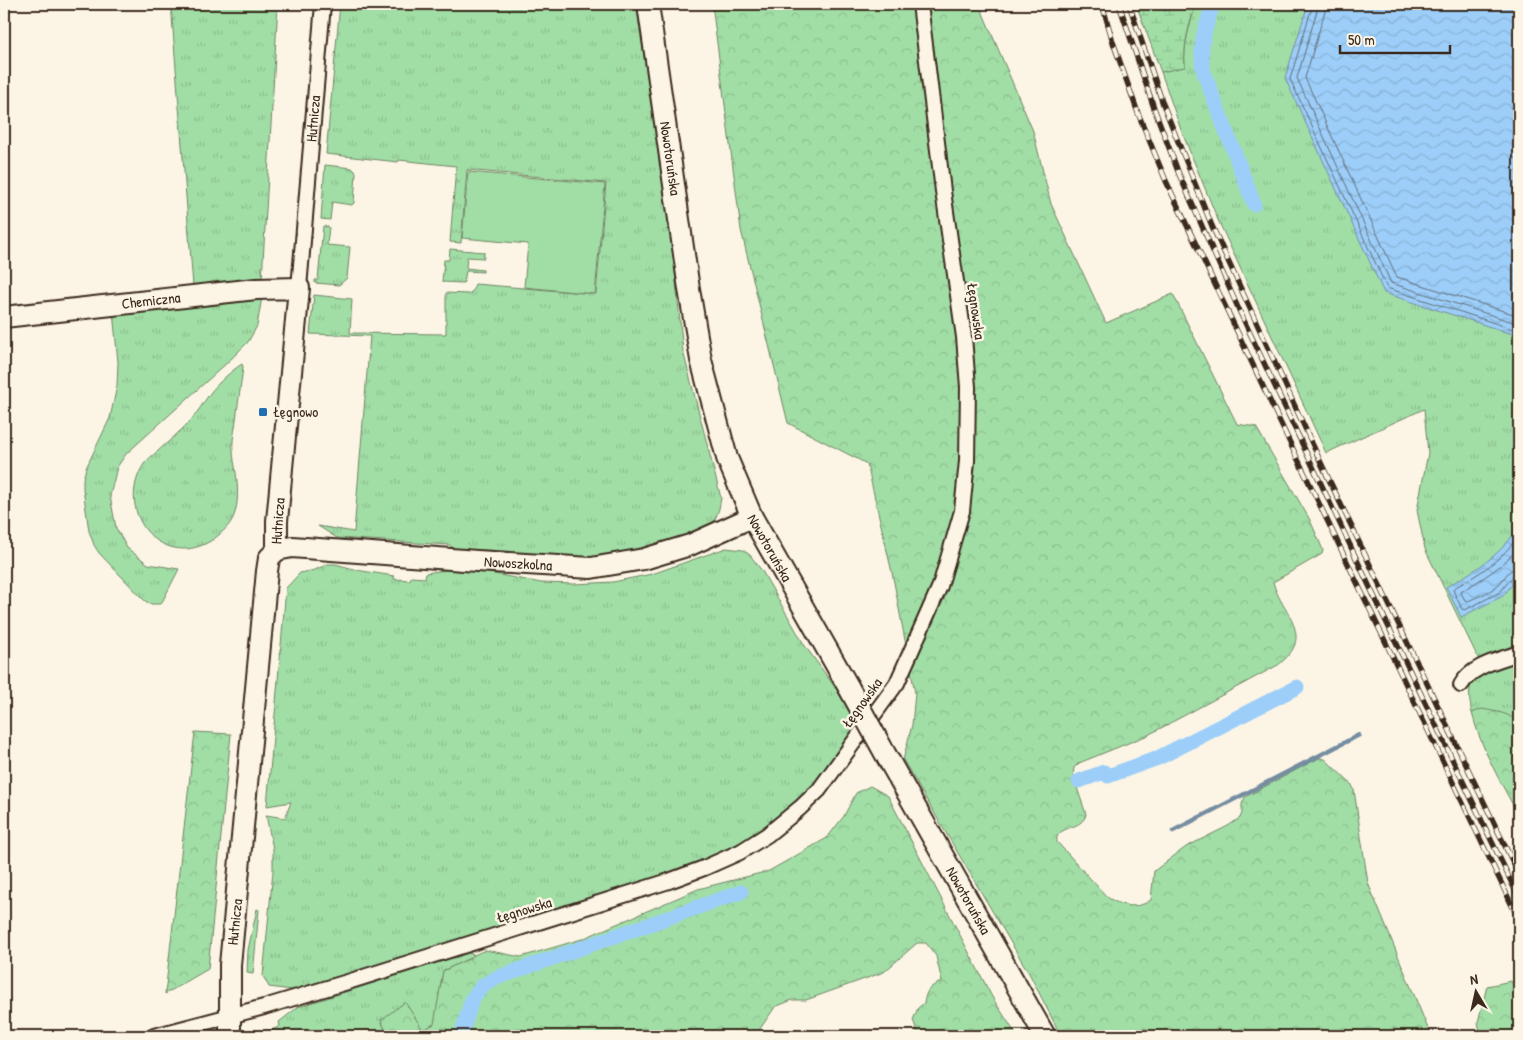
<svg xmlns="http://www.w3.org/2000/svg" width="1523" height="1040" font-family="'Patrick Hand',sans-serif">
  <defs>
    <pattern id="grass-tufts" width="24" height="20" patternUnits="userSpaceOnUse" patternTransform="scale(1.25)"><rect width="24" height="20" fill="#a1dea6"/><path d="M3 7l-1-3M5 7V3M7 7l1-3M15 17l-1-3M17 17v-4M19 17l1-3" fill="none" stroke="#8cbf8e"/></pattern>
    <pattern id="forest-crowns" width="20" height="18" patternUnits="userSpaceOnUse" patternTransform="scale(1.25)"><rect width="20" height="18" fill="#a1dea6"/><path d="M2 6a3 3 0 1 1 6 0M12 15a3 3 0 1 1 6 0" fill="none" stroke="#8cbf8e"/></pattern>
    <pattern id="wetland-marsh" width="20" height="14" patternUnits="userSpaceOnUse" patternTransform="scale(1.25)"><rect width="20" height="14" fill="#a1dea6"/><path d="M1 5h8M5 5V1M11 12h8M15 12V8" fill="none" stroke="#8cbf8e"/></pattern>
    <pattern id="water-waves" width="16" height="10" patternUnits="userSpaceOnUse" patternTransform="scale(1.25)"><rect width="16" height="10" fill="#9ccef9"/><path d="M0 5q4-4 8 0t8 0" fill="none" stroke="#87b1d5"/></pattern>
  </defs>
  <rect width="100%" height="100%" fill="#fcf5e5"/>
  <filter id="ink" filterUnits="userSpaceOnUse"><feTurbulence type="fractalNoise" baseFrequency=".02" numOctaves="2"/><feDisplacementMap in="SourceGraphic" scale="10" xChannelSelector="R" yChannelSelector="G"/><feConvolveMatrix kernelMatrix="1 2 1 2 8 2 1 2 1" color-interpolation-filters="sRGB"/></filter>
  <g filter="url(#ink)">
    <g fill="url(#grass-tufts)" stroke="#6e8462">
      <polygon points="171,4 278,4 262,279 193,286"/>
      <polygon points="340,4 636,4 671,232 683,351 721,498 719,509 714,522 700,531 677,541 638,552 579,560 455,552 450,545 337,538 318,526 354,532 370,336 310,334 314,295 352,299 350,333 446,334 446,293 467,294 472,292 475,284 596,294 606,183 467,170 461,243 450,242 456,166 399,160 398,162 326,154"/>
      <path d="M 1196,4 L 1519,4 L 1519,643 L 1480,662 L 1425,549 L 1417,510 L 1428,453 L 1424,409 L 1326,453 L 1218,220 L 1181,130 L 1161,72 L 1185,66 C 1183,44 1190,25 1196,4 Z"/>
      <polygon points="325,165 352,168 356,172 354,203 352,205 332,202 330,220 321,219"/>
      <polygon points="323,226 329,227 327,245 350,247 347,278 339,285 315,283 315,280 318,280"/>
      <polygon points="450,249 484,252 484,258 467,257 466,268 483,270 483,272 466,271 464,282 463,283 442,282 444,260 449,260"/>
      <polygon points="262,297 257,326 248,342 229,361 126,454 117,467 110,496 116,528 127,548 148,564 179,569 161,604 150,604 144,600 99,553 94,545 89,531 83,489 83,479 86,468 110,418 117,386 118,362 113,312"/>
      <path d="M 242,364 L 243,367 C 241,385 238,403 236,420 C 235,430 232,440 233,450 C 233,458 235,465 236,473 C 238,487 239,505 233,518 C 229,526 223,532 215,538 C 165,574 112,514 144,464 C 148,459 153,455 158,451 C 169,441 181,431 191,420 C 199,411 204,401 211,392 C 219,382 231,371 242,364 Z"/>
      <polygon points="726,548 743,550 750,555 762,571 805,646 840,694 858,728 817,782 786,812 741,842 679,871 600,899 292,990 269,987 263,976 273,871 273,849 266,815 285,818 291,802 267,806 286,588 300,573 315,570 328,564 335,564 362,571 394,576 394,579 410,580 411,577 425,578 426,573 451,569 469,569 541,583 575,584 613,582 652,574"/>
      <path d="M 1519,659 L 1519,725 L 1518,722 L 1482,710 L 1472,713 C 1470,704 1468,694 1471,685 C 1475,673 1507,664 1519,659 Z"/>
      <polygon points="257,909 259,910 253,974 247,973 248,950"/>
      <polygon points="469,953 474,955 470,958 443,971 435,1024 423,1030 381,1020 388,1036 262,1036 264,1034 280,1026 279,1022 298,1007"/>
    </g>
    <g fill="url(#forest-crowns)" stroke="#6e8462">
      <path d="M 712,4 L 979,4 L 1033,131 L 1051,204 L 1106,323 L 1173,294 L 1237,424 L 1256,427 L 1310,520 L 1323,550 L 1322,554 L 1273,582 C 1282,615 1317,635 1278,665 L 1148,735 L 1079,763 L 1074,768 L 1073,776 L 1086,814 C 1083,831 1054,825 1057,842 L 1107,897 C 1120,906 1137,910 1151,900 L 1154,871 L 1186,847 L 1228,826 L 1240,818 L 1242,813 L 1242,804 L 1245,797 L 1319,758 L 1325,759 L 1352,785 L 1354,790 L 1368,883 L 1431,1036 L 1061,1036 L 1030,975 L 903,760 L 912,725 L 915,693 L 893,577 L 867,464 L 788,423 L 741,230 Z"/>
      <path d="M 1482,709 C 1496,712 1511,712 1519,725 L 1519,816 C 1501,783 1481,749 1472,713 Z"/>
      <polygon points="195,732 231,734 208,969 165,994"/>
      <path d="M 870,786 L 888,796 L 992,997 L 1017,1036 L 919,1036 L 913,1020 L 918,1008 L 924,1003 C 926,991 929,986 942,982 L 936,956 L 926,943 L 917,943 L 884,972 L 806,1000 L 792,1000 L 775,1007 L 755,1036 L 388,1036 L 381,1020 L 405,1002 L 423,1030 L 434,1024 L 443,971 L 470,958 L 474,955 L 485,950 L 521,957 L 582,939 L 698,889 L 769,871 L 827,838 L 844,816 L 856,793 Z"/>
      <polygon points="1511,981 1519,998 1519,1036 1481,1036 1478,1022 1487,986"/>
    </g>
    <path fill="url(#wetland-marsh)" stroke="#6e8462" d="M 1136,4 L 1196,4 C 1189,25 1183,44 1185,67 L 1161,72 Z"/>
    <polygon fill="#a1dea6" stroke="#6e8462" points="468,172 605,184 595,294 524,287 528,244 462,238"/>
    <g fill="url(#water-waves)" stroke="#758ca1">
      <polygon points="1308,4 1519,4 1519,336 1384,293 1285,78"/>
      <path d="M 1519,525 L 1519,576 L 1503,596 L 1461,617 L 1446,587 C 1474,571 1503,555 1519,525 Z"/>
    </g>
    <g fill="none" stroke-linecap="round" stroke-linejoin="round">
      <g stroke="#626c76" stroke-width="1">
        <polyline points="1313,4 1290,79 1387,288 1519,331"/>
        <polyline points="1319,4 1297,78 1391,283 1519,324"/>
        <polyline points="1326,4 1325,11 1305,78 1397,277 1519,316"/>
        <path d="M 1519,535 C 1502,560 1481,573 1454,588 L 1453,590 L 1462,609 L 1465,610 L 1500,592 L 1514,575 L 1519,574"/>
        <path d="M 1519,546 C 1505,566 1483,578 1462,591 L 1461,593 L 1465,600 L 1468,601 C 1479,596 1492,592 1501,582 C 1507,575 1509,568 1519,568"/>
      </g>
      <g stroke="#758ca1" stroke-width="4.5">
        <polyline points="1165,4 1165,9"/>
        <polyline points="1173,831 1359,735"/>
      </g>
      <g stroke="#9ccef9" stroke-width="15">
        <path d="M 1213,4 C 1205,30 1198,45 1204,73 L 1254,204"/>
        <polyline points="1079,781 1104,772 1108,776 1158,758 1297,687"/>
        <polyline points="461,1036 472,999 482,986 496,978 741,892"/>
      </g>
      <g stroke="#3b2a1e" stroke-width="18">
        <g id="street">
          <path id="s1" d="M 299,288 L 323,4"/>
          <path d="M 1461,685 C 1472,665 1500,660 1519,653"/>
          <polyline points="154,1036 264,1007 354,980 669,881 704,868 740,852 767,835 800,808 819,790 897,683 940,586 962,511 967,461 968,387 964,337 943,191 920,4"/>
        </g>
      </g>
      <g stroke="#3b2a1e" stroke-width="24">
        <g id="secondary">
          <path id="s2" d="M 648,4 L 689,289 L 701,360 L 727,458 L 752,517 L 849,688"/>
          <path id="s3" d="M 4,317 L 256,289 L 299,288 L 277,521 L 277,550 L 269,558 L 267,571 L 230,965 L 230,1036"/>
          <path id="s4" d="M 277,550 L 292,547 L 477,561 L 591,568 L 644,559 L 690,545 L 752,517"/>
          <path id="s5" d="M 887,757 L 1045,1036"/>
        </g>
      </g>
      <use href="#street" stroke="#fcf5e5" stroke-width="14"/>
      <use href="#secondary" stroke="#fcf5e5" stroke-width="20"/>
      <g stroke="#3b2a1e" stroke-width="5.5">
        <g id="rail">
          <polyline points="1102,4 1113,42 1138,113 1166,181 1279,420 1519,920"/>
          <polyline points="1119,4 1154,108 1179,174 1239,310 1383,615 1519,898"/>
          <polyline points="1129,4 1163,104 1212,226 1322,465 1519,875"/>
        </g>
      </g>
      <use href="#rail" stroke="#fcf5e5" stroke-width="4" stroke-dasharray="11" stroke-linecap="butt"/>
      <g stroke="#3b2a1e" stroke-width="24" stroke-linecap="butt">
        <polyline id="secondary-bridge" points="849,688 887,757"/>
      </g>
      <use href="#secondary-bridge" stroke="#fcf5e5" stroke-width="20"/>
    </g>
  </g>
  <rect fill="#1f6fb2" stroke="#fcf5e5" stroke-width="2" x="258" y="407" width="10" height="10" rx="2.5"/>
  <g text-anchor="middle" stroke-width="5" stroke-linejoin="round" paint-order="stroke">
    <g font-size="15" fill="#3b2a1e" stroke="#fcf5e5">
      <text dy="5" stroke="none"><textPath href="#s1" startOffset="170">Hutnicza</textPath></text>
      <text dy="5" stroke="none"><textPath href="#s2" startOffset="156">Nowotoruńska</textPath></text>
      <text dy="5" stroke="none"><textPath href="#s3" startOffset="148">Chemiczna</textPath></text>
      <text transform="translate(976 311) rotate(82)" y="5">Łęgnowska</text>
      <text transform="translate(278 521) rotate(-86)" y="5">Hutnicza</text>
      <text dy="5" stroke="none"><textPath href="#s2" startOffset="561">Nowotoruńska</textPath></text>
      <text dy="5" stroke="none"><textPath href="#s4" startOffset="242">Nowoszkolna</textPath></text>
      <text transform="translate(862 703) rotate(-54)" y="5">Łęgnowska</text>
      <text dy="5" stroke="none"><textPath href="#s5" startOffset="165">Nowotoruńska</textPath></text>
      <text transform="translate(524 910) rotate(-17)" y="5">Łęgnowska</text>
      <text transform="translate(235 922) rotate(-84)" y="5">Hutnicza</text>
    </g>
    <g font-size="15" fill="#3b2a1e" stroke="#fcf5e5" text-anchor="start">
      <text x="273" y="417">Łęgnowo</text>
    </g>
  </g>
  <rect width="1523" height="1040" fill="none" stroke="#fcf5e5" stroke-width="20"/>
  <rect x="10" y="10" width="1503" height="1020" fill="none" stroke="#3b2a1e" stroke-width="2" filter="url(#ink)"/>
  <g transform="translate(1476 992) rotate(351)" stroke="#fcf5e5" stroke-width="4" paint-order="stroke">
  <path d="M0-4L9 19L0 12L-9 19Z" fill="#3b2a1e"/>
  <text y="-8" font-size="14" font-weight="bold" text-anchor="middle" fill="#3b2a1e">N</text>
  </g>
  <path d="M1340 45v8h110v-8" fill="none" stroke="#3b2a1e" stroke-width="2.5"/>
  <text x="1348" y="45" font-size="15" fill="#3b2a1e" stroke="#fcf5e5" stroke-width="4" paint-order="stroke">50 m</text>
</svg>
